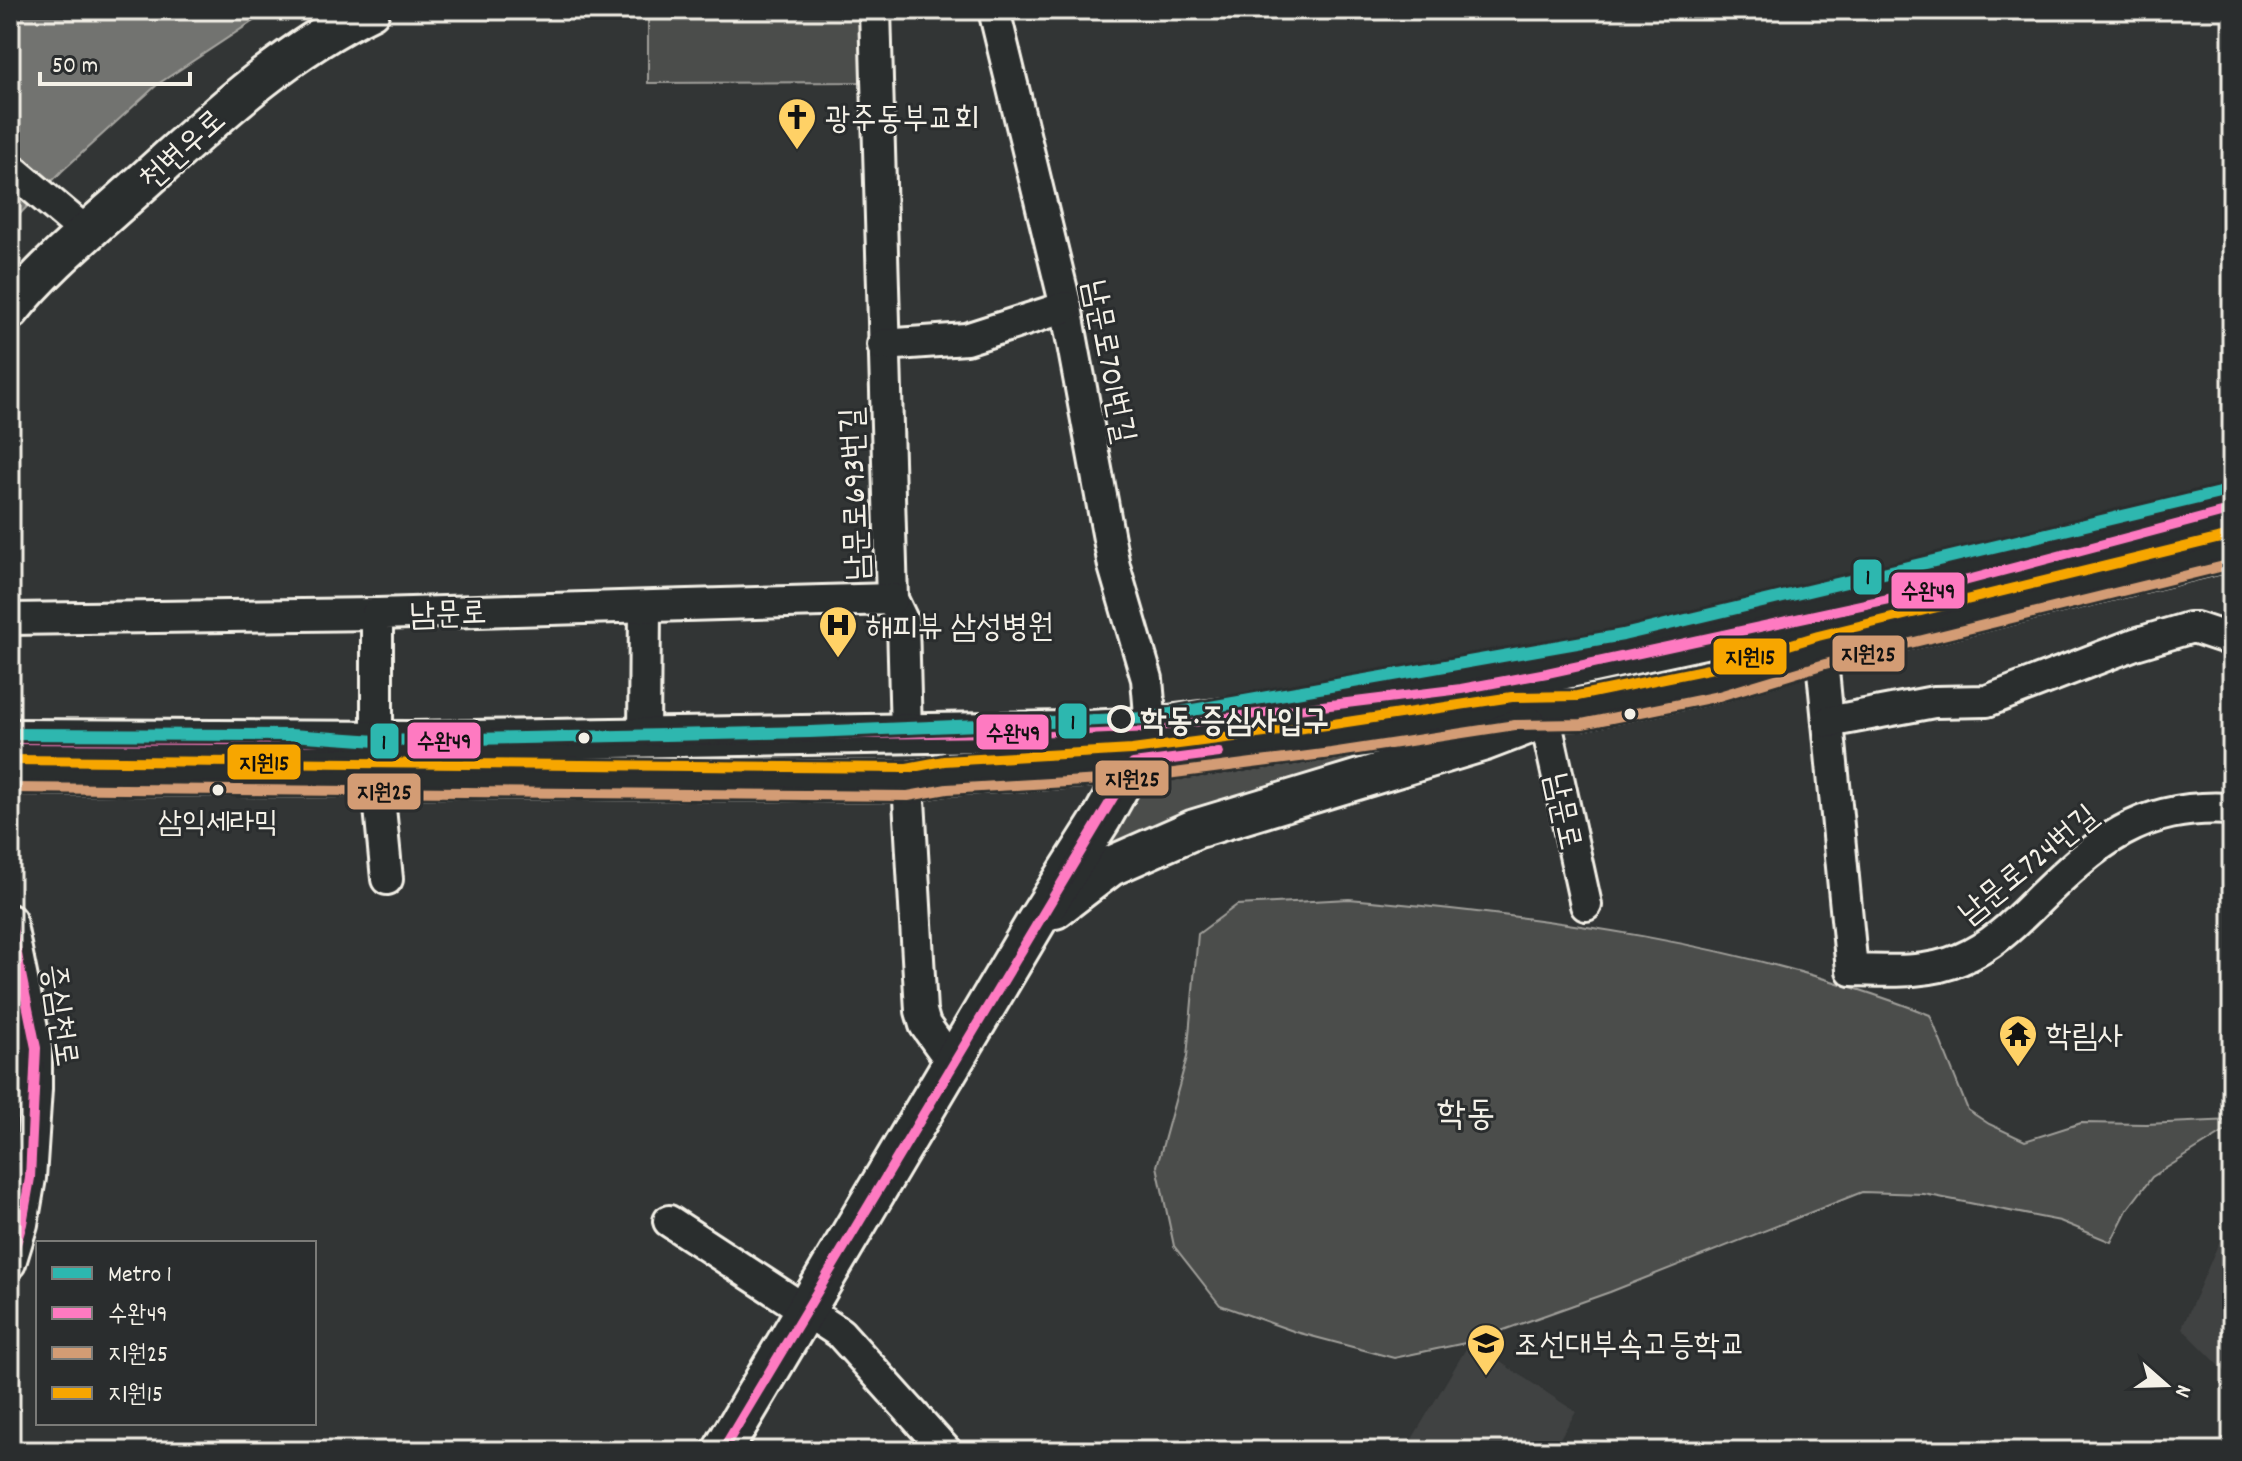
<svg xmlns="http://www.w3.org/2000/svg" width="2242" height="1461" font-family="Dekko,'Poor Story',sans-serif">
  <rect width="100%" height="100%" fill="#323535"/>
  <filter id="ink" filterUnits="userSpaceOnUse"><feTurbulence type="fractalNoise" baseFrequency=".0125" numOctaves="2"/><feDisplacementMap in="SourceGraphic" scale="16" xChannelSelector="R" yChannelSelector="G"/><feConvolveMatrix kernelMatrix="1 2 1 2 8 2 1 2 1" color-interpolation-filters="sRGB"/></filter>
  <g filter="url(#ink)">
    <g fill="#404242">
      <polygon points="2232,1230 2232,1378 2182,1328 2223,1233"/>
      <polygon points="1470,1342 1576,1412 1552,1451 1405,1451"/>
    </g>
    <g fill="#4b4d4c" stroke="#a09f9a" stroke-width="2">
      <polygon points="648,10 860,10 861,82 648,83"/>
      <polygon points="1395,748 1295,787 1060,893 1133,782"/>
      <path d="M 1349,899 C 1543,916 1747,943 1930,1015 L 1968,1110 L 1989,1124 L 2025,1141 L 2081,1123 L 2146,1124 L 2232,1120 L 2232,1127 L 2152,1177 L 2127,1210 L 2111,1242 L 2060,1221 L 1924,1194 L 1862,1192 L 1610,1292 L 1470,1342 L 1394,1358 L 1296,1332 L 1220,1305 L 1174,1246 L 1157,1166 L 1187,1057 L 1198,934 L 1237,905 Z"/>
    </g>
    <polygon fill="#727370" stroke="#a6a5a0" stroke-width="2" points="17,10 270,10 158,84 62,171 10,224 10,19"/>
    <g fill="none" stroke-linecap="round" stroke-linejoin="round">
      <g stroke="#f4f1e8" stroke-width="36">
        <g id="minor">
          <polyline points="875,10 892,599 903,622 906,734"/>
          <polyline points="994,10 1066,307 1114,566 1147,679 1151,727"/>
          <polyline points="10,168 87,233"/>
          <polyline points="883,345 966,339 1066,307"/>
          <polyline points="10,619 377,614"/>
          <path d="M 1821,650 L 1852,970 C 1889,971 1927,974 1961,959 C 1990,947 2013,925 2035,903 C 2096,843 2140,803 2232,809"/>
          <polyline points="1545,718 1586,905"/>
          <polyline points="1828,722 1934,702 1987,701 2135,644 2189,628 2196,628 2232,640"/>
          <polyline points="644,738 645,607"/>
          <polyline points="908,782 921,1011 925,1025 953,1064"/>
          <polyline points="387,879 377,777 377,614 892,599"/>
          <polyline points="10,920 36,1048 36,1089 30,1178 22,1224 10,1263"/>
          <polyline points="669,1221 840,1333 946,1451"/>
        </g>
      </g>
      <g stroke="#f4f1e8" stroke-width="44">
        <g id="major">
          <path d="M 10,310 C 45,266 91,229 133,191 C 207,125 279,54 370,10"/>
          <polyline points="10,739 410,741 1065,731 1151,727 1461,689 1547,673 1930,590 2232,510"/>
          <polyline points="10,774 908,782 945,775 1133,764 1329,739 1514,711 1579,710 1716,682 1821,650 2232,550"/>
          <polyline points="1055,909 1111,866 1195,829 1485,741 1527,725"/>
          <polyline points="722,1451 1036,922 1102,818 1141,748"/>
        </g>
      </g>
      <use href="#minor" stroke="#2a2d2e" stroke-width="30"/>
      <use href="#major" stroke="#2a2d2e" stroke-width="38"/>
      <g stroke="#2a2d2e" stroke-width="16">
        <g id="bus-1">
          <polyline points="10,739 410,741 1065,731 1151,727 1461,689 1547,673 1930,590 2232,510"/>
          <polyline points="10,920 36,1048 30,1178 22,1224 10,1263"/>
          <polyline points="722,1451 1133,764 1219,753"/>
        </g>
      </g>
      <g stroke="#2a2d2e" stroke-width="16">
        <polyline id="bus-2" points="10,788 908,796 947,789 1135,778 1331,753 1515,725 1582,724 1719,696 1825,664 2232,564"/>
      </g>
      <g stroke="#2a2d2e" stroke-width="16">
        <polyline id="bus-3" points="10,760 907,768 944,761 1132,750 1327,725 1512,697 1577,696 1713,668 1818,636 2229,536"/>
      </g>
      <use href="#bus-1" stroke="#fe7ac1" stroke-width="10"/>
      <use href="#bus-2" stroke="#d39c74" stroke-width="10"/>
      <use href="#bus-3" stroke="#f7a600" stroke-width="10"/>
      <g stroke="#2a2d2e" stroke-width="18">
        <polyline id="metro-1" points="10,734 291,735 377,741 810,732 1147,718 1623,635 2232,490"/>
      </g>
      <use href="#metro-1" stroke="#2db7af" stroke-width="12"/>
    </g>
  </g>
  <defs>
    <g id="church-pin" transform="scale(2)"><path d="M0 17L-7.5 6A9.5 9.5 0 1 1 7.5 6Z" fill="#ffd166" stroke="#2a2d2e"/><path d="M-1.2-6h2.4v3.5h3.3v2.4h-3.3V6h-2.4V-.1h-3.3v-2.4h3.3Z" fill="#111"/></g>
    <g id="hospital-pin" transform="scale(2)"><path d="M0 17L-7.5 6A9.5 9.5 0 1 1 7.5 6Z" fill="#ffd166" stroke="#2a2d2e"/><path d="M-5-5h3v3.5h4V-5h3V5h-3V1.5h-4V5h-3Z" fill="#111"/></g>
    <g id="temple-pin" transform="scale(2)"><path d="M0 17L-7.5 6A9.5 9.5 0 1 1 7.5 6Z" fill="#ffd166" stroke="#2a2d2e"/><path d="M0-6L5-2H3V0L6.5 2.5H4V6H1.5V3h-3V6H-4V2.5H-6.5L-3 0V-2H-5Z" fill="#111"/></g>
    <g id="school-pin" transform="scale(2)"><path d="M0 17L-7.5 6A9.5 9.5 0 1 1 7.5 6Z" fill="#ffd166" stroke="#2a2d2e"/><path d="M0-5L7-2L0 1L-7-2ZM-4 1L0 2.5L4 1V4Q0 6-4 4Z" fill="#111"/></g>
  </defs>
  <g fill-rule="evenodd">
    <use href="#church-pin" x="797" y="117"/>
    <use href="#hospital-pin" x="838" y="625"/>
    <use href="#temple-pin" x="2018" y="1034"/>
    <use href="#school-pin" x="1486" y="1343"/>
  </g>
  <g fill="#f4f1e8" stroke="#2a2d2e" stroke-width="3">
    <circle cx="1630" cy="714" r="7"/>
    <circle cx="584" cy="738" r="7"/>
    <circle cx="218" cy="790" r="7"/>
  </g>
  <circle fill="#2a2d2e" stroke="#f4f1e8" stroke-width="4" cx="1121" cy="719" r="12"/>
  <g text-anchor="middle" stroke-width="6" stroke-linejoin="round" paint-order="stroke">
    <g font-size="30" fill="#f4f1e8" stroke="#2a2d2e">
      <text x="218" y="831">삼익세라믹</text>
    </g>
    <g font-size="32" fill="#f4f1e8" stroke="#2a2d2e" text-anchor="start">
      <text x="825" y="128">광주동부교회</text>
      <text x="866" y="636">해피뷰 삼성병원</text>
      <text x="2046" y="1045">학림사</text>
      <text x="1514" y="1354">조선대부속고등학교</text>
    </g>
    <g font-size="32" fill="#f4f1e8" stroke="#2a2d2e">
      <text transform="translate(181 148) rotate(-42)" y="11">천변우로</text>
      <text transform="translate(1111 361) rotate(79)" y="11">남문로701번길</text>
      <text transform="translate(853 494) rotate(-92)" y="11">남문로693번길</text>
      <text transform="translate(448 612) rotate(-2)" y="11">남문로</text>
      <text transform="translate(1565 811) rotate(78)" y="11">남문로</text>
      <text transform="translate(2027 863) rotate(-39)" y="11">남문로724번길</text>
      <text transform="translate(62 1015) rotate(82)" y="11">증심천로</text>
    </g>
    <g font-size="32" font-weight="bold" fill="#f4f1e8" stroke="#2a2d2e" text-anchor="start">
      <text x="1141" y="730">학동·증심사입구</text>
    </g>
    <g font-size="36" fill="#f4f1e8" stroke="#2a2d2e">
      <text x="1466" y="1124">학동</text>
    </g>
  </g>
  <g stroke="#2a2d2e" stroke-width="3">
    <rect x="1852" y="558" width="31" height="38" rx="8" fill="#2db7af"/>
    <rect x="1890" y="571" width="76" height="39" rx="8" fill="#fe7ac1"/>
    <rect x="1831" y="634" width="75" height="39" rx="8" fill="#d39c74"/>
    <rect x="1712" y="637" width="76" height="39" rx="8" fill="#f7a600"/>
    <rect x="1057" y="702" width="31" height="38" rx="8" fill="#2db7af"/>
    <rect x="975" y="713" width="75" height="38" rx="8" fill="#fe7ac1"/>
    <rect x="406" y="721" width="76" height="39" rx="8" fill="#fe7ac1"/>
    <rect x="369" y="722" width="31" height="38" rx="8" fill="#2db7af"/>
    <rect x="226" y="743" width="76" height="38" rx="8" fill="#f7a600"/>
    <rect x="1094" y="759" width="76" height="38" rx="8" fill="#d39c74"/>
    <rect x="346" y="772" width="76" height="39" rx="8" fill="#d39c74"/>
  </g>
  <g font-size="22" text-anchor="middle" font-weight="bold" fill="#111">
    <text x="1868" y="584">1</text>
    <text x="1928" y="598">수완49</text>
    <text x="1868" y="661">지원25</text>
    <text x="1750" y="664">지원15</text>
    <text x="1073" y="729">1</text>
    <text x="1013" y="740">수완49</text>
    <text x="444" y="748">수완49</text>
    <text x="384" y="749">1</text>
    <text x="264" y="770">지원15</text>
    <text x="1132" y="786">지원25</text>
    <text x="384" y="799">지원25</text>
  </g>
  <rect width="2242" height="1461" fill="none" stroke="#2a2d2e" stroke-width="40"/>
  <rect x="20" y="20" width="2202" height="1421" fill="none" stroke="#f4f1e8" stroke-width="3" filter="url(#ink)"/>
  <rect x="36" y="1241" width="280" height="184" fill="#2a2d2e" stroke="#7b7b78" stroke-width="2"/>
  <rect x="52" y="1267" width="40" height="12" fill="#2db7af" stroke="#7b7b78" stroke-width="2"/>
  <text x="108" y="1281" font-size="24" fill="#f4f1e8">Metro 1</text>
  <rect x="52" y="1307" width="40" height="12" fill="#fe7ac1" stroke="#7b7b78" stroke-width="2"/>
  <text x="108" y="1321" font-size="24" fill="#f4f1e8">수완49</text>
  <rect x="52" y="1347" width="40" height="12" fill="#d39c74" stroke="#7b7b78" stroke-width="2"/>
  <text x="108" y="1361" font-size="24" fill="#f4f1e8">지원25</text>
  <rect x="52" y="1387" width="40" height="12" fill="#f7a600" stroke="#7b7b78" stroke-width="2"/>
  <text x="108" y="1401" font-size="24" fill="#f4f1e8">지원15</text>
  <g transform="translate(2166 1385) rotate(110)" stroke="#2a2d2e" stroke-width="6" paint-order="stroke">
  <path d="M0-6L14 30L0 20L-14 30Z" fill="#f4f1e8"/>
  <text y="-12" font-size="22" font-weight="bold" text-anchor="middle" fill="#f4f1e8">N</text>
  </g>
  <path d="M40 72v12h150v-12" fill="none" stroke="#f4f1e8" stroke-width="4"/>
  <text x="52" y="72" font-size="24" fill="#f4f1e8" stroke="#2a2d2e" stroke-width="6" paint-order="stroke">50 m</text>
</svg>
